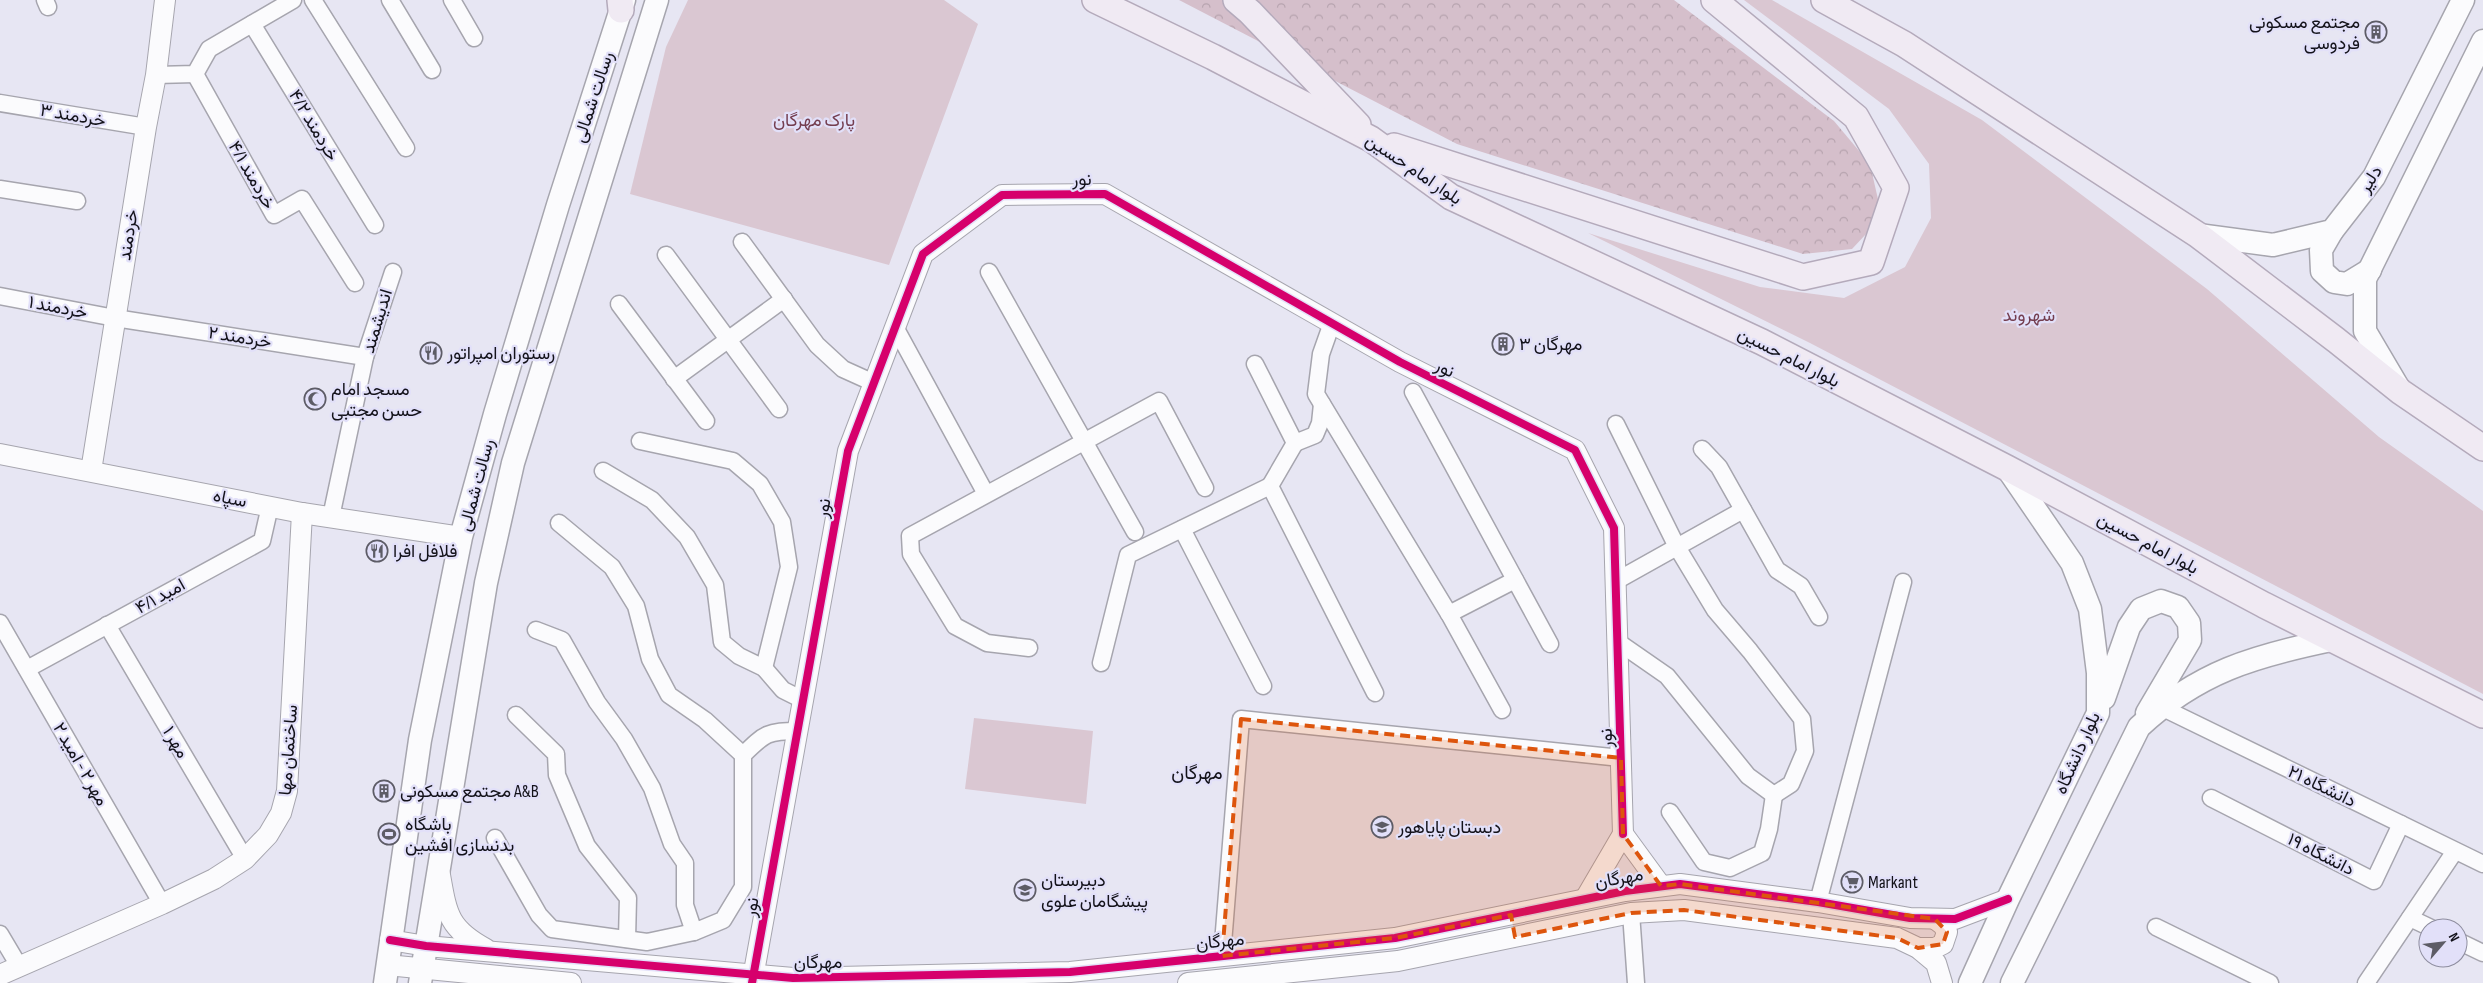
<svg xmlns="http://www.w3.org/2000/svg" width="2483" height="983" font-family="'Sofia Sans Condensed',Vazirmatn,sans-serif">
  <defs>
    <pattern id="forest-crowns" width="20" height="18" patternUnits="userSpaceOnUse" patternTransform="scale(1.25)"><rect width="20" height="18" fill="#d5bfcb"/><path d="M2 6a3 3 0 1 1 6 0M12 15a3 3 0 1 1 6 0" fill="none" stroke="#b6a3ae"/></pattern>
  </defs>
  <rect width="100%" height="100%" fill="#e7e6f3"/>
  <polygon fill="url(#forest-crowns)" points="1179,0 1674,0 1834,121 1870,164 1882,217 1852,249 1803,254 1457,144"/>
  <g fill="#dac7d2">
    <polygon points="688,0 944,0 978,24 889,265 630,194 666,47"/>
    <polygon points="1744,0 1772,0 1982,120 2207,289 2379,437 2483,511 2483,694 1810,343 1588,233 1760,287 1844,298 1905,267 1931,218 1929,164 1889,109"/>
    <polygon points="974,718 1093,731 1086,804 965,789"/>
  </g>
  <g fill="none" stroke-linecap="round" stroke-linejoin="round">
    <g stroke="#a6a5ae" stroke-width="19">
      <g id="minor">
        <polyline points="45,0 48,7"/>
        <polyline points="313,0 406,148"/>
        <polyline points="390,0 432,70"/>
        <polyline points="452,0 474,38"/>
        <polyline points="252,24 375,225"/>
        <polyline points="195,74 274,215 302,199 355,283"/>
        <polyline points="156,75 195,74 209,49 293,0"/>
        <polyline points="0,103 146,127"/>
        <polyline points="0,189 77,201"/>
        <polyline points="742,242 817,345 843,369 874,383"/>
        <polyline points="666,255 779,409"/>
        <polyline points="989,272 1135,532"/>
        <polyline points="0,296 115,318 365,357"/>
        <polyline points="619,304 706,421"/>
        <polyline points="1332,323 1321,354 1316,394 1449,614 1502,710"/>
        <polyline points="895,327 986,494"/>
        <polyline points="1255,364 1295,443 1315,435 1320,423 1322,404"/>
        <polyline points="674,379 784,299"/>
        <polyline points="1413,392 1550,644"/>
        <polyline points="1616,424 1677,547 1715,610 1750,651 1802,719 1805,751 1791,784 1774,795"/>
        <polyline points="640,441 733,461 760,484 782,522 789,567 764,668"/>
        <polyline points="1295,443 1270,486 1375,693"/>
        <polyline points="1702,449 1719,467 1777,570 1801,586 1819,617"/>
        <polyline points="603,471 652,500 687,537 715,585 722,642 739,656 764,668 783,690 803,700"/>
        <polyline points="331,517 365,357 393,272"/>
        <polyline points="559,523 612,567 636,606 650,659 669,695 705,720 743,755"/>
        <polyline points="1182,529 1263,686"/>
        <polyline points="1616,581 1743,510"/>
        <polyline points="1449,614 1515,580"/>
        <polyline points="0,623 162,904"/>
        <polyline points="107,625 245,859"/>
        <polyline points="536,630 562,640 597,702 624,739 652,788 672,844 685,863 685,905 694,932"/>
        <polyline points="1618,642 1667,676 1748,776 1774,795"/>
        <polyline points="1029,648 987,643 955,626 911,554 910,536 1159,401 1205,488"/>
        <polyline points="1101,663 1128,555 1270,486"/>
        <polyline points="27,669 262,541 270,506"/>
        <polyline points="2161,707 2483,864"/>
        <polyline points="516,715 556,754 557,775 587,846 628,898 627,939"/>
        <polyline points="2211,798 2374,881 2401,824"/>
        <polyline points="1670,812 1704,862 1730,868 1762,853 1769,829 1774,795"/>
        <path d="M 495,838 L 539,915 L 552,929 L 647,942 L 694,932 L 723,920 L 743,887 L 743,755 C 765,733 768,731 798,731"/>
        <polyline points="1818,902 1903,582"/>
        <polyline points="1631,913 1636,983"/>
        <polyline points="2410,918 2431,928"/>
        <polyline points="2156,927 2270,983"/>
        <polyline points="0,934 19,966"/>
        <polyline points="2458,941 2483,953"/>
        <polyline points="1222,956 1241,719 1621,758"/>
        <polyline points="2366,983 2455,851"/>
      </g>
    </g>
    <g stroke="#a6a5ae" stroke-width="22">
      <g id="tertiary">
        <polyline points="0,454 302,513 461,537"/>
        <polyline points="91,471 146,127 156,75 165,0"/>
        <path d="M 440,875 C 447,915 449,929 486,949"/>
        <polyline points="1585,899 1623,834 1661,886"/>
        <polyline points="390,940 426,946 793,978 1070,972 1395,938 1625,891 1680,884 1818,902 1910,918 1955,919 2008,899"/>
        <polyline points="1918,948 1935,948 1943,944 1947,932 1943,925 1935,919"/>
        <polyline points="387,965 571,983"/>
        <polyline points="0,975 162,904 214,879 245,859 268,835 281,813 287,791 302,513"/>
        <polyline points="752,983 848,451 923,254 1002,195 1105,194 1400,362 1575,450 1614,528 1623,834"/>
        <polyline points="1188,983 1398,961 1631,913 1684,910 1897,938 1918,948 1936,963 1942,983"/>
      </g>
    </g>
    <g stroke="#a6a5ae" stroke-width="25">
      <g id="secondary">
        <polyline points="2332,231 2321,250 2322,271 2334,282 2347,284 2370,270"/>
        <polyline points="2198,235 2273,245 2332,231 2374,177 2463,0"/>
        <polyline points="2398,387 2365,331 2365,279 2483,41"/>
        <polyline points="2104,698 2129,627 2141,609 2161,601 2178,607 2189,623 2190,640 2147,713"/>
        <polyline points="385,983 420,740 461,537 495,414 558,205 624,0"/>
        <polyline points="420,983 486,583 513,463 657,0"/>
        <polyline points="1970,983 2008,899 2098,713 2098,673 2090,609 2072,563 2007,468"/>
        <path d="M 2012,983 L 2139,727 C 2198,672 2254,656 2331,640"/>
      </g>
    </g>
    <g stroke="#b4aabb" stroke-width="28">
      <g id="primary">
        <polyline points="620,0 621,10"/>
        <polyline points="1095,0 1213,57 1371,139 1451,197 1762,342 2007,468 2264,605 2483,715"/>
        <polyline points="1236,0 1250,12 1358,125"/>
        <polyline points="1824,0 1904,44 2198,235 2336,340 2401,392 2483,448"/>
        <polyline points="1394,146 1803,277 1871,262 1896,188 1856,117 1714,0"/>
      </g>
    </g>
    <use href="#minor" stroke="#fbfbfd" stroke-width="16"/>
    <use href="#tertiary" stroke="#fbfbfd" stroke-width="20"/>
    <use href="#secondary" stroke="#fbfbfd" stroke-width="22"/>
    <use href="#primary" stroke="#f0eaf3" stroke-width="25"/>
    <g stroke="#e2e0f9" stroke-width="11">
      <g id="cycleway">
        <polyline points="390,940 426,946 793,978 1070,972 1395,938 1625,891 1680,884 1818,902 1910,918 1955,919 2008,899"/>
        <polyline points="752,983 848,451 923,254 1002,195 1105,194 1400,362 1575,450 1614,528 1623,834"/>
      </g>
    </g>
    <use href="#cycleway" stroke="#d6006c" stroke-width="8"/>
  </g>
  <path fill="#dd550d" fill-opacity="0.2" stroke="#dd550d" stroke-width="4" stroke-dasharray="10 6" stroke-linejoin="round" d="M 1241,719 L 1621,758 L 1623,834 L 1661,886 L 1680,884 L 1935,919 L 1947,932 L 1943,944 L 1918,948 L 1897,938 L 1684,910 L 1631,913 L 1515,937 L 1511,915 L 1395,938 L 1222,956 Z"/>
  <defs>
    <g id="building-ring" transform="scale(1.125)"><circle r="9.5" fill="#e2e0f9" stroke="#5d5c66" stroke-width="1.5"/><path d="M-4-6H4V6H1V3H-1V6H-4ZM-2.5-4.3h1.7v1.8h-1.7ZM.8-4.3h1.7v1.8H.8ZM-2.5-1h1.7V.8h-1.7ZM.8-1h1.7V.8H.8Z" fill="#5d5c66"/></g>
    <g id="restaurant-ring" transform="scale(1.125)"><circle r="9.5" fill="#e2e0f9" stroke="#5d5c66" stroke-width="1.5"/><path d="M-5-6h1v4h1v-4h1v4h1v-4h1v5L-1.5 .5V6h-2V.5L-5-1ZM5-6V6H3V1.5H1.5Q1.5-4 5-6Z" fill="#5d5c66"/></g>
    <g id="mosque-ring" transform="scale(1.125)"><circle r="9.5" fill="#e2e0f9" stroke="#5d5c66" stroke-width="1.5"/><path d="M3.5-4.9A6 6 0 1 0 3.5 4.9A5 5 0 1 1 3.5-4.9Z" fill="#5d5c66"/></g>
    <g id="school-ring" transform="scale(1.125)"><circle r="9.5" fill="#e2e0f9" stroke="#5d5c66" stroke-width="1.5"/><path d="M0-5L7-2L0 1L-7-2ZM-4 1L0 2.5L4 1V4Q0 6-4 4Z" fill="#5d5c66"/></g>
    <g id="stadium-ring" transform="scale(1.125)"><circle r="9.5" fill="#e2e0f9" stroke="#5d5c66" stroke-width="1.5"/><path d="M0-5a6.5 5 0 1 0 0 10a6.5 5 0 1 0 0-10ZM-3.5-1.8h7v3.6h-7Z" fill="#5d5c66"/></g>
    <g id="supermarket-ring" transform="scale(1.125)"><circle r="9.5" fill="#e2e0f9" stroke="#5d5c66" stroke-width="1.5"/><path d="M-6-5.5h2.5l.6 2H6L4.5 2H-2.5L-4.4-4H-6ZM-1.5 3.2a1.3 1.3 0 1 0 .1 0ZM3 3.2a1.3 1.3 0 1 0 .1 0Z" fill="#5d5c66"/></g>
  </defs>
  <g fill-rule="evenodd">
    <use href="#building-ring" x="2376" y="32"/>
    <use href="#building-ring" x="1503" y="344"/>
    <use href="#restaurant-ring" x="431" y="353"/>
    <use href="#mosque-ring" x="315" y="399"/>
    <use href="#restaurant-ring" x="377" y="551"/>
    <use href="#building-ring" x="384" y="791"/>
    <use href="#school-ring" x="1382" y="827"/>
    <use href="#stadium-ring" x="389" y="834"/>
    <use href="#supermarket-ring" x="1852" y="882"/>
    <use href="#school-ring" x="1025" y="890"/>
  </g>
  <g text-anchor="middle" stroke-width="4.5" stroke-linejoin="round" paint-order="stroke">
    <g font-size="18" fill="#13121a" stroke="#e2e0f9" text-anchor="start">
      <text x="2360" y="28" text-anchor="end">مجتمع مسکونی<tspan x="2360" dy="21">فردوسی</tspan></text>
      <text x="1519" y="350">مهرگان ۳</text>
      <text x="447" y="359">رستوران امپراتور</text>
      <text x="331" y="395">مسجد امام<tspan x="331" dy="21">حسن مجتبی</tspan></text>
      <text x="393" y="557">فلافل افرا</text>
      <text x="400" y="797">مجتمع مسکونی A&amp;B</text>
      <text x="405" y="830">باشگاه<tspan x="405" dy="21">بدنسازی افشین</tspan></text>
      <text x="1398" y="833">دبستان پایاهور</text>
      <text x="1041" y="886">دبیرستان<tspan x="1041" dy="21">پیشگامان علوی</tspan></text>
      <text x="1868" y="888">Markant</text>
    </g>
    <g font-size="18" fill="#13121a" stroke="#e2e0f9">
      <text transform="translate(593 97) rotate(-72)" y="6">رسالت شمالی</text>
      <text transform="translate(73 115) rotate(10)" y="6">خردمند ۳</text>
      <text transform="translate(314 125) rotate(59)" y="6">خردمند ۴/۲</text>
      <text transform="translate(1414 169) rotate(34)" y="6">بلوار امام حسین</text>
      <text transform="translate(252 175) rotate(60)" y="6">خردمند ۴/۱</text>
      <text x="1082" y="185">نور</text>
      <text transform="translate(2370 179) rotate(-57)" y="6">دلیر</text>
      <text transform="translate(128 235) rotate(-81)" y="6">خردمند</text>
      <text transform="translate(58 307) rotate(11)" y="6">خردمند ۱</text>
      <text transform="translate(377 321) rotate(-73)" y="6">اندیشمند</text>
      <text transform="translate(240 337) rotate(9)" y="6">خردمند ۲</text>
      <text transform="translate(1789 357) rotate(27)" y="6">بلوار امام حسین</text>
      <text transform="translate(1445 368) rotate(27)" y="6">نور</text>
      <text transform="translate(476 485) rotate(-75)" y="6">رسالت شمالی</text>
      <text transform="translate(230 498) rotate(11)" y="6">سپاه</text>
      <text transform="translate(823 508) rotate(-80)" y="6">نور</text>
      <text transform="translate(2148 543) rotate(28)" y="6">بلوار امام حسین</text>
      <text transform="translate(160 596) rotate(-29)" y="6">امید ۴/۱</text>
      <text transform="translate(1606 738) rotate(-92)" y="6">نور</text>
      <text transform="translate(176 742) rotate(59)" y="6">مهر ۱</text>
      <text transform="translate(288 750) rotate(-86)" y="6">ساختمان مها</text>
      <text transform="translate(2077 753) rotate(-66)" y="6">بلوار دانشگاه</text>
      <text transform="translate(81 764) rotate(60)" y="6">مهر ۲ - امید ۲</text>
      <text transform="translate(2322 786) rotate(26)" y="6">دانشگاه ۲۱</text>
      <text transform="translate(2321 854) rotate(27)" y="6">دانشگاه ۱۹</text>
      <text transform="translate(1619 878) rotate(-10)" y="6">مهرگان</text>
      <text transform="translate(751 907) rotate(-80)" y="6">نور</text>
      <text transform="translate(1220 941) rotate(-6)" y="6">مهرگان</text>
      <text x="818" y="968">مهرگان</text>
    </g>
    <g font-size="18" fill="#743e50" stroke="#e2e0f9">
      <text x="814" y="126">پارک مهرگان</text>
      <text x="2029" y="321">شهروند</text>
    </g>
    <g font-size="19" fill="#13121a" stroke="#e2e0f9">
      <text x="1197" y="779">مهرگان</text>
    </g>
  </g>
  <g transform="translate(2443 943) rotate(62)"><circle r="24" fill="#e2e0f9" stroke="#8f8ea0"/>
  <path d="M0-4L9 19L0 12L-9 19Z" fill="#5d5c66"/>
  <text y="-8" font-size="14" font-weight="bold" text-anchor="middle" fill="#13121a">N</text>
  </g>
</svg>
